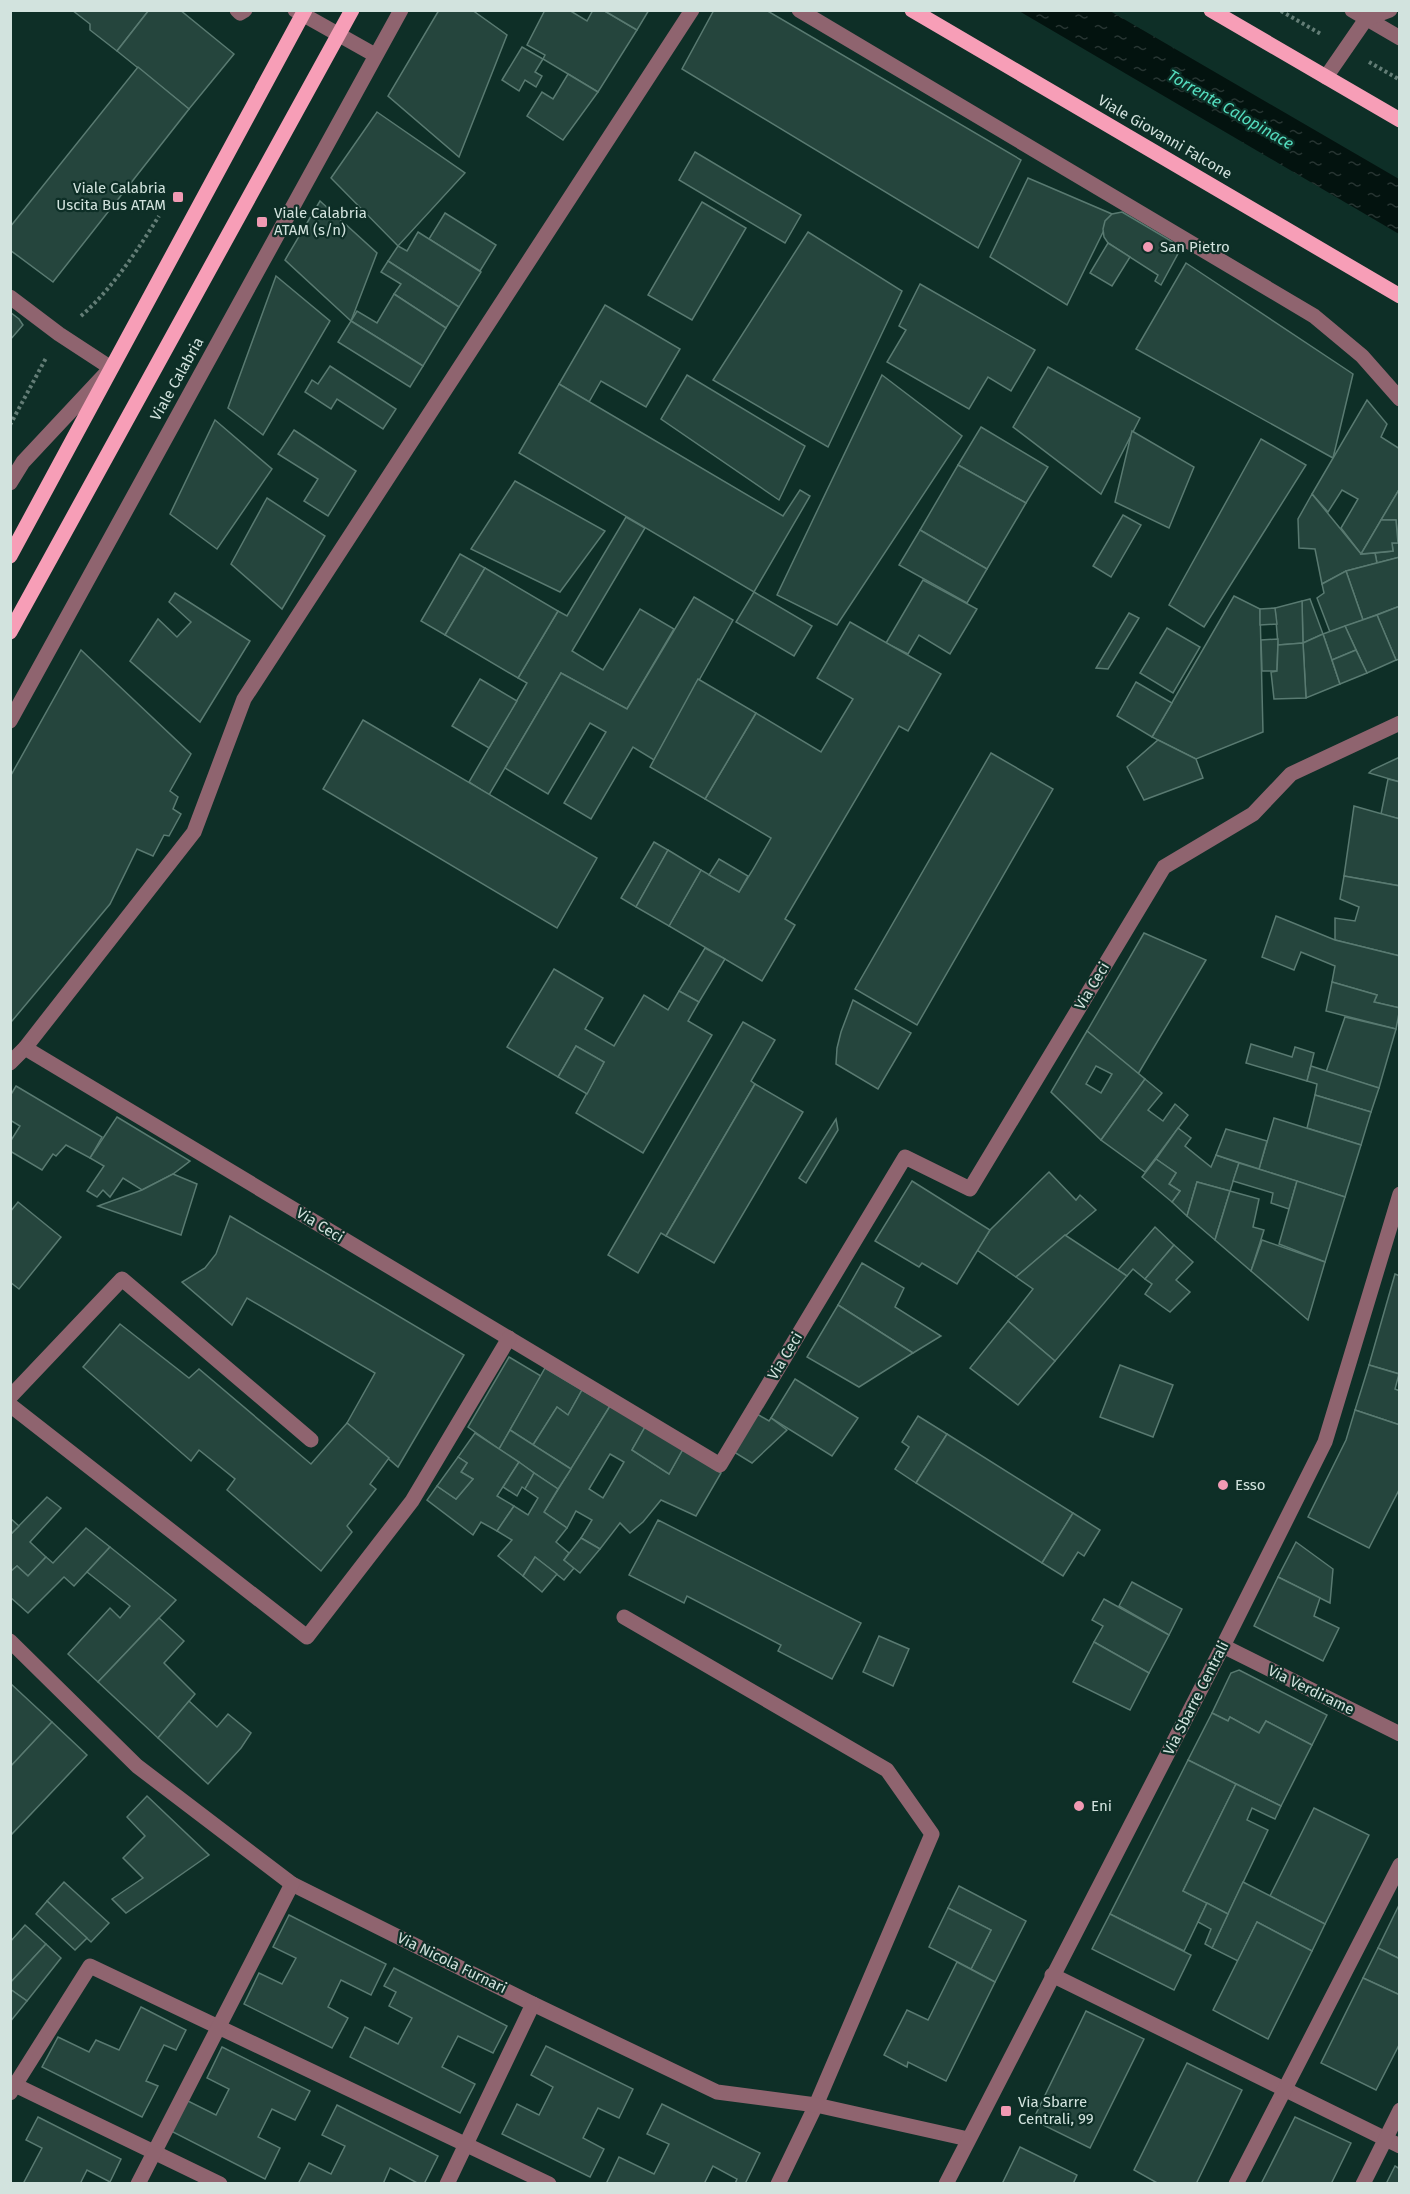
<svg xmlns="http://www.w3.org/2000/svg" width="1410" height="2194" font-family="'Fira Sans',sans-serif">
  <defs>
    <pattern id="water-ripples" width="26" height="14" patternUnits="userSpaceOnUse" patternTransform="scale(1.5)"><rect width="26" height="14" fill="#03130f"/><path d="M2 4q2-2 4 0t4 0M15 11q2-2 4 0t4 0" fill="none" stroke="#273532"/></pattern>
  </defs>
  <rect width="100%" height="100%" fill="#0e2f27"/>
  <polygon fill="url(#water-ripples)" points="1019,11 1110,11 1399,179 1399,234"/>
  <g fill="#25453d" stroke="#597a71" stroke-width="1.5" fill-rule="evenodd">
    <polygon points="72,10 149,10 117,51 90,30 90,24"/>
    <polygon points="149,10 180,10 234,54 189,109 117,51"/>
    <polygon points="439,10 472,10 507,35 459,157 388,96"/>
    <polygon points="545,10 569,10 587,21 593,10 603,10 637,30 598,92 543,59 545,55 527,45"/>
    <polygon points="603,10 649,10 637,30"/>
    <polygon points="714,10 766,10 1021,160 978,248 682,69"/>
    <polygon points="522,47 543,59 535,72 542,76 536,87 525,80 519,91 502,80"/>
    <polygon points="138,67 189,109 53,282 10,250 10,227"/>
    <polygon points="568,74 598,92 563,140 527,116 542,92 553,99"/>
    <polygon points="377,112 465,173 398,246 331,178"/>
    <polygon points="695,152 801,215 785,243 679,180"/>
    <polygon points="1028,178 1112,214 1067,305 990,257"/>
    <polygon points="320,201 377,253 351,321 285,260"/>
    <polygon points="702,202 746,228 692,320 648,295"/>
    <polygon points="1122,212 1176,244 1179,237 1187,241 1182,250 1180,250 1161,285 1155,281 1158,275 1108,243 1104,237 1103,229 1105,221 1112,214"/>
    <polygon points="445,213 496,245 480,271 429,239"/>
    <polygon points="418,232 481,272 459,307 388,261 398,246 407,251"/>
    <polygon points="808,232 902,291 828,447 713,380"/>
    <polygon points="1108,243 1130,257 1112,286 1090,273"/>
    <polygon points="388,261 459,307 446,328 394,294 401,284 381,272"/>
    <polygon points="1186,263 1353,374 1333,458 1136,349"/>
    <polygon points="276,276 330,321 263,435 228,408"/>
    <polygon points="920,284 1035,350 1011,391 988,377 969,409 887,362 906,330 899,326"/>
    <polygon points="394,294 446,328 423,366 351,321 357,311 377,323"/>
    <polygon points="605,305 680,349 646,407 601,381 589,402 559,384"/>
    <polygon points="10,312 19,319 23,325 10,340"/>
    <polygon points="351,321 423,366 410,387 338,342"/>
    <polygon points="330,366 396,409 383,429 337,399 331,409 305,392 312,380 318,384"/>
    <polygon points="1048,367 1140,418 1101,494 1013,427"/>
    <polygon points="687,375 805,446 779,500 661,419"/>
    <polygon points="882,375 962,436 837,625 777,595"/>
    <polygon points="559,384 783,516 800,490 810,496 754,592 519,453"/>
    <polygon points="1367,400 1387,424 1381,437 1400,449 1400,488 1361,554 1341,528 1358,499 1342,490 1328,512 1312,494"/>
    <polygon points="215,420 272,469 217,549 170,514"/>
    <polygon points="981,427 1048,467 1026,503 958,465"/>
    <polygon points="294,430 356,471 328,516 304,501 318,479 278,454"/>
    <polygon points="1132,431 1194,467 1169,528 1115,502"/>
    <polygon points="1261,439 1306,465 1204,627 1169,605"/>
    <polygon points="958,465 1026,503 987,569 920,530"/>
    <polygon points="515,481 605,531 560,592 471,549"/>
    <polygon points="1400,488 1400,557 1377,563 1375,553 1393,551 1392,543 1398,543 1396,520 1381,520"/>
    <polygon points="1312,494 1361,554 1375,553 1377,563 1346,571 1322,584 1315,549 1299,548 1298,519"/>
    <polygon points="267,498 325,536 282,609 231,564"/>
    <polygon points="1123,515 1141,525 1111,577 1093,566"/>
    <polygon points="626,517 645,528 572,651 603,670 640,609 674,629 627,709 561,673 489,795 469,782 527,683 518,678 558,611 567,616"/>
    <polygon points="1381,520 1396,520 1398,543 1392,543 1393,551 1361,554"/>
    <polygon points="920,530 987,569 967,603 899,565"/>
    <polygon points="460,554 485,568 445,635 421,621"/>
    <polygon points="1400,557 1400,606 1363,620 1346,571"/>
    <polygon points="485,568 558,611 518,678 445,635"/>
    <polygon points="1346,571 1363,620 1330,632 1317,598 1324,593 1322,584"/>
    <polygon points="923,580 977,609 950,654 919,635 908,654 886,643"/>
    <polygon points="754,592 812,626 794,656 736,622"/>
    <polygon points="175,593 250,641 200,722 130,661 158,619 177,637 191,622 169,602"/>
    <polygon points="1234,596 1260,609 1263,732 1196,759 1152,737"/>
    <polygon points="694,597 733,620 654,760 633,747 591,819 564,803 606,732 590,723 548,794 505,768 561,673 627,709"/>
    <polygon points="1310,599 1323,634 1303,643 1302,601"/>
    <polygon points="1302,601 1303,643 1278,645 1275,608"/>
    <polygon points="1400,606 1400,659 1396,660 1377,615"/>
    <polygon points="1275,608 1277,624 1260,625 1260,609"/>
    <polygon points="1129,613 1139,618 1108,669 1096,668"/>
    <polygon points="1377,615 1396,660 1367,673 1345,626"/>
    <polygon points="850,622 941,674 908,731 899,726 785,919 795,925 762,981 669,926 701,870 739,892 752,871 771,838 705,799 756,713 821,752 853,699 817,678"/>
    <polygon points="1345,626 1356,650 1332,660 1323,634"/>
    <polygon points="1167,628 1200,647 1173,693 1140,673"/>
    <polygon points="1323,634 1340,684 1306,698 1303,643"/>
    <polygon points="1278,639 1277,671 1262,671 1261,640"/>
    <polygon points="1303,643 1306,698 1274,699 1271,672 1277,671 1278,645"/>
    <polygon points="81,650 191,754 170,791 178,797 173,809 181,814 169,836 164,835 153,856 137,849 110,904 12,1021 10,1021 10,777"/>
    <polygon points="1356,650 1367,673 1340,684 1332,660"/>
    <polygon points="480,679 517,701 489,748 452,726"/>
    <polygon points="698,679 756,713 705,799 650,767"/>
    <polygon points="1136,682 1172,703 1152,737 1117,716"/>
    <polygon points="363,720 597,858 557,928 323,789"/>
    <polygon points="1158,740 1196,759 1203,778 1144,800 1127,767"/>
    <polygon points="991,753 1053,789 917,1025 855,989"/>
    <polygon points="1400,757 1400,782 1369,773 1372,770"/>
    <polygon points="1388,779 1400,782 1400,819 1381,814"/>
    <polygon points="1354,806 1400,819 1400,886 1344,876"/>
    <polygon points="654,842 668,850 636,907 621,898"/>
    <polygon points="668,850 701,870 669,926 636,907"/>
    <polygon points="719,859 748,876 739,892 709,875"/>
    <polygon points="1344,876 1400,886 1400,956 1335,940 1335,918 1355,921 1359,907 1340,899"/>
    <polygon points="1276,916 1335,940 1400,956 1400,1008 1374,1002 1377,995 1332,982 1335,966 1301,952 1294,970 1262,957"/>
    <polygon points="1144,933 1206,960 1138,1074 1087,1031"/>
    <polygon points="705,948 725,959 699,1002 679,991"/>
    <polygon points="554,969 603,998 585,1029 614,1046 644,995 668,1010 679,991 699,1002 688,1021 712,1035 643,1153 576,1113 604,1062 576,1046 558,1077 507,1047"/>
    <polygon points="1332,982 1377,995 1374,1002 1400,1008 1396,1029 1326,1011"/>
    <polygon points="853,1000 911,1033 878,1089 836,1064 837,1048 841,1032"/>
    <polygon points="1345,1017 1396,1029 1379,1088 1326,1072"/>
    <polygon points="743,1022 775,1040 751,1081 755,1084 666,1236 661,1233 638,1273 608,1255"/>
    <path d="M 1087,1031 L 1145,1079 L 1101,1140 L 1051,1092 ZM 1096,1066 L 1112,1074 L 1101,1093 L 1086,1084 Z"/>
    <polygon points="1251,1044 1292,1057 1295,1047 1314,1053 1307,1081 1246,1063"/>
    <polygon points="576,1046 604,1062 587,1094 558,1077"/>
    <polygon points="1311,1066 1379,1088 1371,1112 1315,1095 1317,1084 1307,1081"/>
    <polygon points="1145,1079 1162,1093 1148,1110 1163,1121 1175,1104 1188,1115 1145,1172 1101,1140"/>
    <polygon points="755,1084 803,1112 714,1263 666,1236"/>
    <polygon points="16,1086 102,1137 90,1158 66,1145 56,1156 53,1154 42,1170 10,1151 10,1142 20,1126 10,1120 10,1096"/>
    <polygon points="1315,1095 1371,1112 1361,1145 1307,1128"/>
    <polygon points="117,1117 190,1161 173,1174 142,1190 123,1178 110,1197 103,1190 97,1197 87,1191 104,1166 90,1158"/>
    <polygon points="1274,1118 1361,1145 1345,1197 1259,1169"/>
    <polygon points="836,1119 838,1130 806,1183 799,1178"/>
    <polygon points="1178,1128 1191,1138 1185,1146 1211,1167 1216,1155 1239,1163 1230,1191 1197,1182 1187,1216 1172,1202 1180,1191 1169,1184 1176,1173 1156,1159"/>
    <polygon points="1226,1129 1267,1141 1259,1169 1216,1155"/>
    <polygon points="1156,1159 1176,1173 1169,1184 1180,1191 1172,1202 1142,1177"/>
    <polygon points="1239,1163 1297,1181 1289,1209 1271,1203 1273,1193 1233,1181"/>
    <polygon points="1049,1172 1076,1200 1080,1195 1096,1210 1016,1277 977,1250 990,1230"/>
    <polygon points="173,1174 197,1184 181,1235 98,1206 142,1190"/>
    <polygon points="912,1181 990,1230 957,1284 922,1263 919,1267 875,1241"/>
    <polygon points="1297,1181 1345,1197 1325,1262 1279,1244"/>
    <polygon points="1197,1182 1230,1191 1215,1240 1187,1216"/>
    <polygon points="1230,1191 1259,1199 1253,1227 1264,1230 1251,1271 1215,1240"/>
    <polygon points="18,1202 61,1237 19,1289 10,1282 10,1212"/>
    <polygon points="230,1216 464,1355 398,1467 347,1423 375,1373 247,1298 232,1325 182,1282 205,1268 216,1254"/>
    <polygon points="1155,1227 1174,1245 1145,1279 1133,1269 1127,1276 1118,1270"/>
    <polygon points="1065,1235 1127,1276 1055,1361 1008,1321 1033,1289 1016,1277"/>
    <polygon points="1262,1240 1325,1262 1308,1320 1251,1271"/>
    <polygon points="1174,1245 1193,1262 1176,1280 1190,1292 1170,1312 1145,1294 1152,1284 1145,1279"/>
    <polygon points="862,1263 904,1288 895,1307 941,1336 913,1353 838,1305"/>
    <polygon points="1395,1274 1400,1276 1400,1374 1369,1365"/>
    <polygon points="838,1305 913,1353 859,1387 807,1357"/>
    <polygon points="1008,1321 1055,1361 1018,1405 970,1368"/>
    <polygon points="120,1324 189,1378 199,1369 311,1464 347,1423 389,1458 370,1484 376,1489 347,1526 352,1532 321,1571 227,1490 235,1479 199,1450 191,1461 83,1367"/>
    <polygon points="509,1357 541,1376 499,1449 468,1427"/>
    <polygon points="1120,1365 1173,1385 1153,1437 1100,1417"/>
    <polygon points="1369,1365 1399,1374 1395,1389 1400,1391 1400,1425 1355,1410"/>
    <polygon points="545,1368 582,1390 568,1415 557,1407 533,1445 510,1430"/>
    <polygon points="795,1379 858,1418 832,1456 771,1418"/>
    <polygon points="582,1390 610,1406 571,1469 533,1445 557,1407 568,1415"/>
    <path d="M 610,1406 L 645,1427 L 632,1450 L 669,1474 L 683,1449 L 721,1473 L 696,1516 L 661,1500 L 643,1522 L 630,1533 L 620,1523 L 600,1549 L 581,1538 L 592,1520 L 576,1511 L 567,1528 L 544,1512 ZM 610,1454 L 624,1462 L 603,1498 L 589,1489 Z"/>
    <polygon points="1355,1410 1400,1425 1400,1488 1369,1548 1308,1517 1346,1440"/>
    <polygon points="757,1414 769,1421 771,1418 787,1430 752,1463 734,1452"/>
    <polygon points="918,1416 947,1434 916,1483 895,1469 909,1447 902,1442"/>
    <polygon points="645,1427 683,1449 669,1474 632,1450"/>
    <polygon points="510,1430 571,1469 558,1489 499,1449"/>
    <polygon points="475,1433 519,1462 497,1496 514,1506 497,1531 481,1522 473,1535 427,1500 437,1486 456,1499 473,1479 461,1472 467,1463 458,1457"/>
    <polygon points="947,1434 1073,1513 1042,1563 916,1483"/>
    <polygon points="458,1457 467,1463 461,1472 473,1479 456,1499 437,1486"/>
    <polygon points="519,1462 534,1473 525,1489 522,1487 517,1496 503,1487"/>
    <polygon points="534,1473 558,1489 544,1512 567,1528 556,1542 569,1553 564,1560 574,1568 564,1580 535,1557 523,1576 498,1556 512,1540 497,1531 514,1506 528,1515 538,1498 525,1489"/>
    <polygon points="47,1497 61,1508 30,1542 46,1557 28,1576 17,1566 10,1572 10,1535"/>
    <polygon points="1073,1513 1100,1530 1084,1556 1078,1552 1063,1576 1042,1563"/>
    <polygon points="10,1518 19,1526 10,1535"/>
    <polygon points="658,1520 861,1623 832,1679 778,1651 781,1645 687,1596 684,1603 629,1575"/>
    <polygon points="86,1528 110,1547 74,1586 64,1577 28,1613 10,1597 10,1572 17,1566 28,1576 46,1557 53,1563"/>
    <polygon points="581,1538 600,1549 580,1573 564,1560"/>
    <polygon points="1296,1542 1333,1569 1330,1603 1278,1577"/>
    <polygon points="110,1547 176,1600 98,1682 68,1654 110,1608 120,1618 130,1606 87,1572"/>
    <polygon points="535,1557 557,1574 542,1592 523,1576"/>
    <polygon points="1278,1577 1320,1598 1314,1616 1339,1628 1323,1661 1254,1626"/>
    <polygon points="1132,1582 1182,1609 1169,1635 1119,1606"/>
    <polygon points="1104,1599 1169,1635 1149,1673 1094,1642 1103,1626 1092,1620"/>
    <polygon points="159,1618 184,1641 164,1663 195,1694 158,1738 98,1682"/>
    <polygon points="879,1636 909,1649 893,1686 863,1672"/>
    <polygon points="1094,1642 1149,1673 1130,1710 1073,1682"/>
    <polygon points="1239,1670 1327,1715 1312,1745 1266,1721 1259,1733 1230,1717 1228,1721 1212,1713 1231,1673"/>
    <polygon points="10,1683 52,1722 10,1767"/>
    <polygon points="189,1701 217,1727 228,1714 251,1733 241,1748 208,1784 158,1738"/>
    <polygon points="1212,1713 1228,1721 1230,1717 1259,1733 1266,1721 1312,1745 1281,1806 1188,1760"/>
    <polygon points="52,1722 87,1755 10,1836 10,1767"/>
    <polygon points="1188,1760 1236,1784 1183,1891 1207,1903 1184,1951 1110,1914"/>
    <polygon points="1236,1784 1281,1806 1275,1819 1252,1808 1247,1820 1268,1830 1228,1914 1183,1891"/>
    <polygon points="147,1796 209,1855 126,1913 112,1899 143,1878 123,1858 145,1836 127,1817"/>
    <polygon points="1314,1808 1369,1835 1325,1924 1270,1896"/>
    <polygon points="64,1882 109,1923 91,1942 47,1901"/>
    <polygon points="1243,1882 1325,1924 1312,1951 1257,1922 1238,1961 1212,1948"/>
    <polygon points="959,1886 1026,1921 995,1982 971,1969 991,1930 948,1908"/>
    <polygon points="47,1901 87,1938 75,1950 36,1914"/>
    <polygon points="1207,1903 1228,1914 1212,1948 1205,1944 1211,1929 1198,1922"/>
    <polygon points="1400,1903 1400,1959 1378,1948"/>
    <polygon points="948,1908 991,1930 971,1969 929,1947"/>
    <polygon points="1110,1914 1191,1955 1174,1990 1092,1949"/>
    <polygon points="289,1915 386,1964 371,1995 341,1980 328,2007 348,2018 332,2048 244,2004 259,1973 282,1984 296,1958 273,1947"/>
    <polygon points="1257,1922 1312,1951 1268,2039 1213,2010"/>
    <polygon points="25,1925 46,1944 10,1983 10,1942"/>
    <polygon points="46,1944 61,1958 27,2001 10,1989 10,1983"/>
    <polygon points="1378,1948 1400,1959 1400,1995 1363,1978"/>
    <polygon points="957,1962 995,1982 946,2081 908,2062 907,2067 884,2055 907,2010 928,2020"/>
    <polygon points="394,1968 507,2026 493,2053 458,2036 442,2067 475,2084 460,2113 350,2057 365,2027 398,2044 406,2029 412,2018 389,2006 396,1992 384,1986"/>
    <polygon points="1363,1978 1400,1995 1400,2043 1376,2090 1321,2063"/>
    <polygon points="10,1989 27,2001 10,2022"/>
    <polygon points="141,2007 186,2030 176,2050 164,2045 146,2081 158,2086 142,2117 42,2067 58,2037 89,2052 96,2040 119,2050"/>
    <polygon points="1086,2011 1144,2039 1090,2148 1033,2120"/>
    <polygon points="546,2046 633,2089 619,2118 598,2108 583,2138 604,2149 590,2177 502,2134 517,2104 539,2115 553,2087 531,2075"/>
    <polygon points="222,2047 310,2091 295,2120 272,2109 258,2137 280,2148 265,2179 169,2130 184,2099 216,2115 229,2089 207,2078"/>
    <polygon points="1187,2063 1242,2090 1196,2184 1159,2184 1134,2170"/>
    <polygon points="662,2104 760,2153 745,2184 735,2184 737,2179 713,2166 704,2184 606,2184 619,2157 654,2174 669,2144 647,2134"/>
    <polygon points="337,2105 438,2156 424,2184 419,2184 390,2168 383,2184 298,2184 309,2163 331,2174 345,2146 322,2135"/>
    <polygon points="38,2117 121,2159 110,2182 87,2170 80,2184 23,2184 42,2148 26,2140"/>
    <polygon points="1295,2117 1351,2143 1331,2184 1261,2184"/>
    <polygon points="1020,2147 1077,2175 1073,2184 1002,2184"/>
    <polygon points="1395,2166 1400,2169 1400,2184 1386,2184"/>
  </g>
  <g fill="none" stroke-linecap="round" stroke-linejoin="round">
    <g stroke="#637d76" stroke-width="4" stroke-dasharray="3 3" stroke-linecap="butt">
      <polyline points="1281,11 1321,34"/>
      <polyline points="1369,62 1400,80"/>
      <path d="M 81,316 C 112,289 137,251 159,216"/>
      <polyline points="10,425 46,358"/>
    </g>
    <g stroke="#8f646f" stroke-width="15">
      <polyline points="237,10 240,13 245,10"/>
      <polyline points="295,10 375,55"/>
      <polyline points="799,10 1314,316 1362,356 1400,399"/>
      <polyline points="1352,10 1400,38"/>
      <polyline points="1326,77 1366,19 1390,10"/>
      <polyline points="10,297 59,334 111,368 23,462 10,483"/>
      <polyline points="10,721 401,10"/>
      <polyline points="25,1048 194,832 244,699 692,10"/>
      <polyline points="10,1063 25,1048 720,1465 905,1157 970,1189 1164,867 1253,814 1291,774 1400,723"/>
      <polyline points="10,1397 122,1279 311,1440"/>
      <polyline points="10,1405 307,1637 412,1501 509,1338"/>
      <polyline points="624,1617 887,1770 932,1834 816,2105 778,2184"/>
      <polyline points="10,1641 137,1766 292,1884 533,2004 717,2092 816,2105 968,2139"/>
      <polyline points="1223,1646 1400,1734"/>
      <polyline points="1052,1975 1400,2146"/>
      <polyline points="15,2085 90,1966 549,2184"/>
      <polyline points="10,2093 15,2085 220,2184"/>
      <polyline points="138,2184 292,1884"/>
      <polyline points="447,2184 533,2004"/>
      <polyline points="946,2184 1223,1646 1325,1442 1400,1194"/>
      <polyline points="1236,2184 1400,1865"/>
      <polyline points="1363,2184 1400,2110"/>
    </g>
    <g stroke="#f79eb7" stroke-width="15">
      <polyline points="912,10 1400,296"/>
      <polyline points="1211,10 1400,120"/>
      <polyline points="10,556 305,10"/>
      <polyline points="10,632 352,10"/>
    </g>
  </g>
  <g fill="#f19ab3" stroke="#0e2f27" stroke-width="2">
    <rect x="172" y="191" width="12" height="12" rx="3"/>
    <rect x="256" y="216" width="12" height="12" rx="3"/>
    <circle cx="1148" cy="247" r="6"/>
    <circle cx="1223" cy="1485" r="6"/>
    <circle cx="1079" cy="1806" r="6"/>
    <rect x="1000" y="2105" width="12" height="12" rx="3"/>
  </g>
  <g text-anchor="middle" stroke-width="4.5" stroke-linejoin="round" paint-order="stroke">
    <g font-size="15" fill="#d2e3de" stroke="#0e2f27">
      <text transform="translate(1165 137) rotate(30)" y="5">Viale Giovanni Falcone</text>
      <text transform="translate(177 379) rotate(-61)" y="5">Viale Calabria</text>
      <text transform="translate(1092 986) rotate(-59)" y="5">Via Ceci</text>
      <text transform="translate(320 1225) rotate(31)" y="5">Via Ceci</text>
      <text transform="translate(785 1356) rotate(-59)" y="5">Via Ceci</text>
      <text transform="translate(1311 1690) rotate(26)" y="5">Via Verdirame</text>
      <text transform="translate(1196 1698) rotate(-63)" y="5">Via Sbarre Centrali</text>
      <text transform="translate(452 1963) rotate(26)" y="5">Via Nicola Furnari</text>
    </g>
    <g font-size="15" fill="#d2e3de" stroke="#0e2f27" text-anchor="start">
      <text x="166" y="193" text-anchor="end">Viale Calabria<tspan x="166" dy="17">Uscita Bus ATAM</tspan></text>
      <text x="274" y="218">Viale Calabria<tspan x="274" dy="17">ATAM (s/n)</tspan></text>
      <text x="1160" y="252">San Pietro</text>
      <text x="1235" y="1490">Esso</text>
      <text x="1091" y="1811">Eni</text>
      <text x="1018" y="2107">Via Sbarre<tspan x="1018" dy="17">Centrali, 99</tspan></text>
    </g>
    <g font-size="16" font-style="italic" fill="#54debf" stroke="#0e2f27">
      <text transform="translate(1231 109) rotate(30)" y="6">Torrente Calopinace</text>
    </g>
  </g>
  <rect width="1410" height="2194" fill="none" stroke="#d2e3de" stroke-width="24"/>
</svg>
